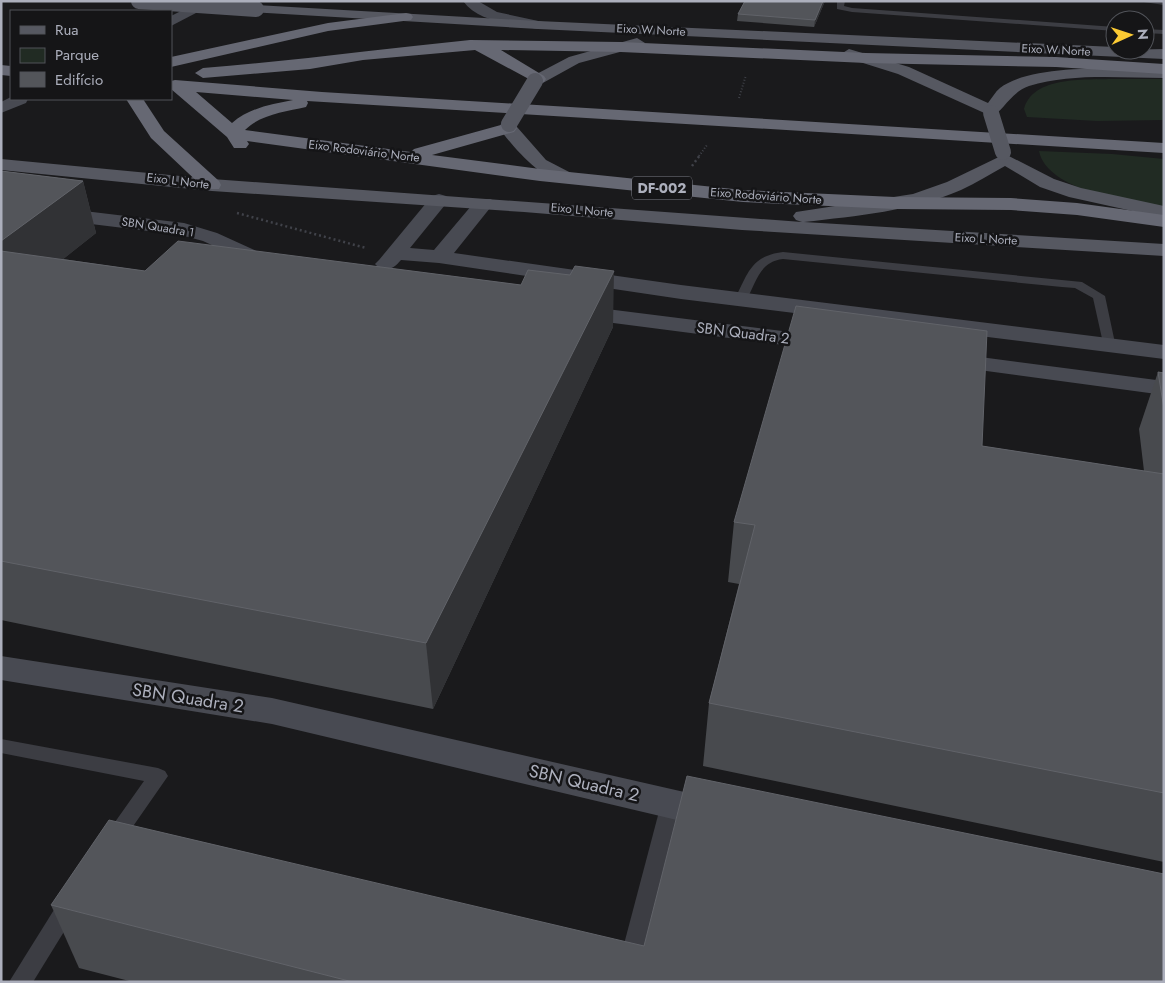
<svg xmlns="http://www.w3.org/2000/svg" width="1165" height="983" font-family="Jost,sans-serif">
  <rect width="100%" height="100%" fill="#1a1a1c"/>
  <g fill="#212b23">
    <path d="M 1111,79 L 1164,79 L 1164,120 L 1097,121 L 1027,117 L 1024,109 C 1033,76 1084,80 1111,79 Z"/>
    <path d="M 1039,151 L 1112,154 L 1164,159 L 1164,209 C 1131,202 1047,191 1039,151 Z"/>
  </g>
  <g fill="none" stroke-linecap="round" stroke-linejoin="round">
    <g stroke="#404249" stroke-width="2" stroke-dasharray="1 2" stroke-linecap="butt">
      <polyline points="739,98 746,75"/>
      <polyline points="699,156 707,145"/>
    </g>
    <g stroke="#404249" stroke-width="2.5" stroke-dasharray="2 3" stroke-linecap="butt">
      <polyline points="692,166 700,155"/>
      <polyline points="237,213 366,248"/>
    </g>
    <g fill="#3c3d43" fill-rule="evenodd">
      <polygon points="837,1 845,1 844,6 852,8 1115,27 1115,31 852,12 837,9"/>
      <polygon points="1137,1 1164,1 1164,5"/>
      <polygon points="1145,29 1164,30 1164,34 1145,33"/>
      <path d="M 783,252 L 1082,282 L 1105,296 L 1115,343 L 1109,347 L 1103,343 L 1093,298 L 1075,288 L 1062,287 L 783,259 C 758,262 757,283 745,302 L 737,302 L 735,299 C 748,273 751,256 783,252 Z"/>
      <polygon points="1,739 158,768 165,771 168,776 120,845 113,847 106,845 103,839 144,781 1,753"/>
      <polygon points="671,796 678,798 681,804 636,982 614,982 661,804 664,798"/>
      <polygon points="70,895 78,897 81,904 33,982 9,982 62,897"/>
    </g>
    <g fill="#484a52" fill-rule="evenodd">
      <polygon points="201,1 219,1 171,26 171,16"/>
      <path d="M 463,1 L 478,1 L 497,12 L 543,22 L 545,25 L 538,29 C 514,24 479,23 463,1 Z"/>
      <polygon points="11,97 11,99 28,99 26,103 1,113 1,102"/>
      <path d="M 439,194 L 446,196 L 449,200 L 410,248 L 434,250 L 477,199 L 491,199 L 494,203 L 454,253 L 681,285 L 1164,345 L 1164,359 L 681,299 L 439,263 L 401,260 C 394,268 390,271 379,268 L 375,264 L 379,260 L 432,196 Z"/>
      <polygon points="1,201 184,223 217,233 276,260 280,264 276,268 269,270 262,268 203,241 181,235 1,213"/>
      <polygon points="575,305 823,336 831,338 835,343 831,348 823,350 567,317 564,312 567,307"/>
      <polygon points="950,353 1164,381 1164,395 942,365 938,360 942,355"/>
      <polygon points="1,656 272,698 715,799 728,803 733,814 728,825 715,829 272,724 1,680"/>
    </g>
    <g fill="#565861" fill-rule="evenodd">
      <polygon points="256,5 538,21 1115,47 1115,50 1164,49 1164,59 538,29 251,12 249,9"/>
      <polygon points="637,38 645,43 642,46 579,63 541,84 535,86 527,81 529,78 569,57"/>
      <path d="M 849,49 L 909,67 L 988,103 C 992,98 995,92 1000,88 C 1032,63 1123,69 1164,68 L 1164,78 C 1120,78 1071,73 1029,86 C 1009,93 1003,113 991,116 L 898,74 L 844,57 L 841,54 Z"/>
      <path d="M 509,119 L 515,120 L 517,127 L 546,160 L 573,174 L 575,178 L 573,182 C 547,188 513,147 499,128 L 503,120 Z"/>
      <path d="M 1005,154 L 1054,179 L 1081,188 L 1164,206 L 1164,218 L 1069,197 L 1040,187 L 1005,166 C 990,174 976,183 961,190 C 912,211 857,216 804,222 L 1164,244 L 1164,256 L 742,230 L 524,212 L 212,191 L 1,170 L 1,159 L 212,179 L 802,222 L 796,220 L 793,216 L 796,212 L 913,194 L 947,182 Z"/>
    </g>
    <g fill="#666873" fill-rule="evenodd">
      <polygon points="406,13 411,14 413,17 411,20 328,31 171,67 171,57 328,23"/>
      <path d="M 470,40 L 621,42 L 866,53 L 1056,57 L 1164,64 L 1164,74 L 1056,67 L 866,63 L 621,52 L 501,50 L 544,76 L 546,79 L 544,82 L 538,84 L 475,50 L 363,60 L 310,69 L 203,78 L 195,73 L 203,68 C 292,61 381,49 470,40 Z"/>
      <polygon points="1,65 11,66 11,76 1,75"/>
      <path d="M 175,80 L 322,92 L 1164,143 L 1164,153 L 307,101 L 308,103 L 306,107 C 285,112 261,114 245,130 L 411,152 L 414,149 L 508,123 L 514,124 L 517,128 L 514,132 L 432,155 L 540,169 L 743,190 L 895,197 L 1011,198 L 1077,203 L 1164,215 L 1164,227 L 1077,215 L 1011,210 L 895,209 L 743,202 L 540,181 L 247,141 L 249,144 L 246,148 L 234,148 L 227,137 L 171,89 L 171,81 ZM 196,92 L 293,100 C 272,104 249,108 232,123 Z"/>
      <polygon points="126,99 143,99 164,131 219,181 221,185 219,189 205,189 151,138"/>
    </g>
    <g stroke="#565861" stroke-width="16">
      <polyline points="139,1 256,9"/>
      <polyline points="991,113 1003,152"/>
      <polyline points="509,124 535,81"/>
    </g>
  </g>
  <g fill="#484a4e">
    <polygon points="745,1 825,1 814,27 737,21 738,14"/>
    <polygon points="1,171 83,181 96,233 63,259 145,271 613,327 433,709 1,620"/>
    <polygon points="1158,372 1164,373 1164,862 703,766 709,703 739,584 728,582 734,522 982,446 1144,471 1139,429"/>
    <polygon points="51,905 1164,982 133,982 79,968"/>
  </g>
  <g fill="#313235">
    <polygon points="823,1 825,1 814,27 815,20"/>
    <polygon points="83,181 96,233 7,304 1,286 1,241"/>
    <polygon points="614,271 613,327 433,709 426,643"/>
  </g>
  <g fill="#53555a" stroke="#616369">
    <polygon points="745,1 823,1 815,20 738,14"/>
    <polygon points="1,171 83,181 1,241"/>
    <polygon points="178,241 521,285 528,270 570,275 575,266 614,271 426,643 1,561 1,251 145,271"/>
    <polygon points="796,306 987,331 982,446 1164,474 1164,793 709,703 755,525 734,522"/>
    <polygon points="1158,372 1164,373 1164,409"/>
    <polygon points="687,776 1164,874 1164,982 353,982 51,905 109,820 644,946"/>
  </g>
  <g text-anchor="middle" stroke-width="5" stroke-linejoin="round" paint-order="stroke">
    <g font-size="12" fill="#acafbc" stroke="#151517">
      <text transform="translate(651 30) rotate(3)" y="4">Eixo W Norte</text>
      <text transform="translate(1056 50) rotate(3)" y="4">Eixo W Norte</text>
      <text transform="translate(364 151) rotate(7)" y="4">Eixo Rodoviário Norte</text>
      <text transform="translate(178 181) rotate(7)" y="4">Eixo L Norte</text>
      <text transform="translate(766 196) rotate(4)" y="4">Eixo Rodoviário Norte</text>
      <text transform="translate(582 210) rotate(5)" y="4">Eixo L Norte</text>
      <text transform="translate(158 227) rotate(9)" y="4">SBN Quadra 1</text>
      <text transform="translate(986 239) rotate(3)" y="4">Eixo L Norte</text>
    </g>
    <rect fill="#151517" stroke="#7f818a" stroke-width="1" x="632" y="176.5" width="60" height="23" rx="4"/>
    <g font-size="14" font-weight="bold" fill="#acafbc">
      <text x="662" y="193">DF-002</text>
    </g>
    <g font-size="15" fill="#acafbc" stroke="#151517">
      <text transform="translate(743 333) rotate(7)" y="5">SBN Quadra 2</text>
    </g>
    <g font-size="18" fill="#acafbc" stroke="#151517">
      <text transform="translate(188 698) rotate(9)" y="6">SBN Quadra 2</text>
      <text transform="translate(584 783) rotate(13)" y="6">SBN Quadra 2</text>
    </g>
  </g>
  <rect width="1165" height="983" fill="none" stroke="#acafbc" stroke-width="5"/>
  <rect x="10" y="10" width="162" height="90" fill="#151517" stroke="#515359"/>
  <rect x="20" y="26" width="25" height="8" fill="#565861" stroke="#515359"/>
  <text x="55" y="35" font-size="15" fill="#acafbc">Rua</text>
  <rect x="20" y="48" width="25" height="15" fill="#212b23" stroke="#515359"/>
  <text x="55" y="60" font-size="15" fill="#acafbc">Parque</text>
  <rect x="20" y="72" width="25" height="15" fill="#53555a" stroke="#515359"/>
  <text x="55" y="85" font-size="15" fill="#acafbc">Edifício</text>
  <g transform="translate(1130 35) rotate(87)"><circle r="24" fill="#151517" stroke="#515359"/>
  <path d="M0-4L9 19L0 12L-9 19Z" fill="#fbca33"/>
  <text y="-8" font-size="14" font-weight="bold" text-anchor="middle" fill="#acafbc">N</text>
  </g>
</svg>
